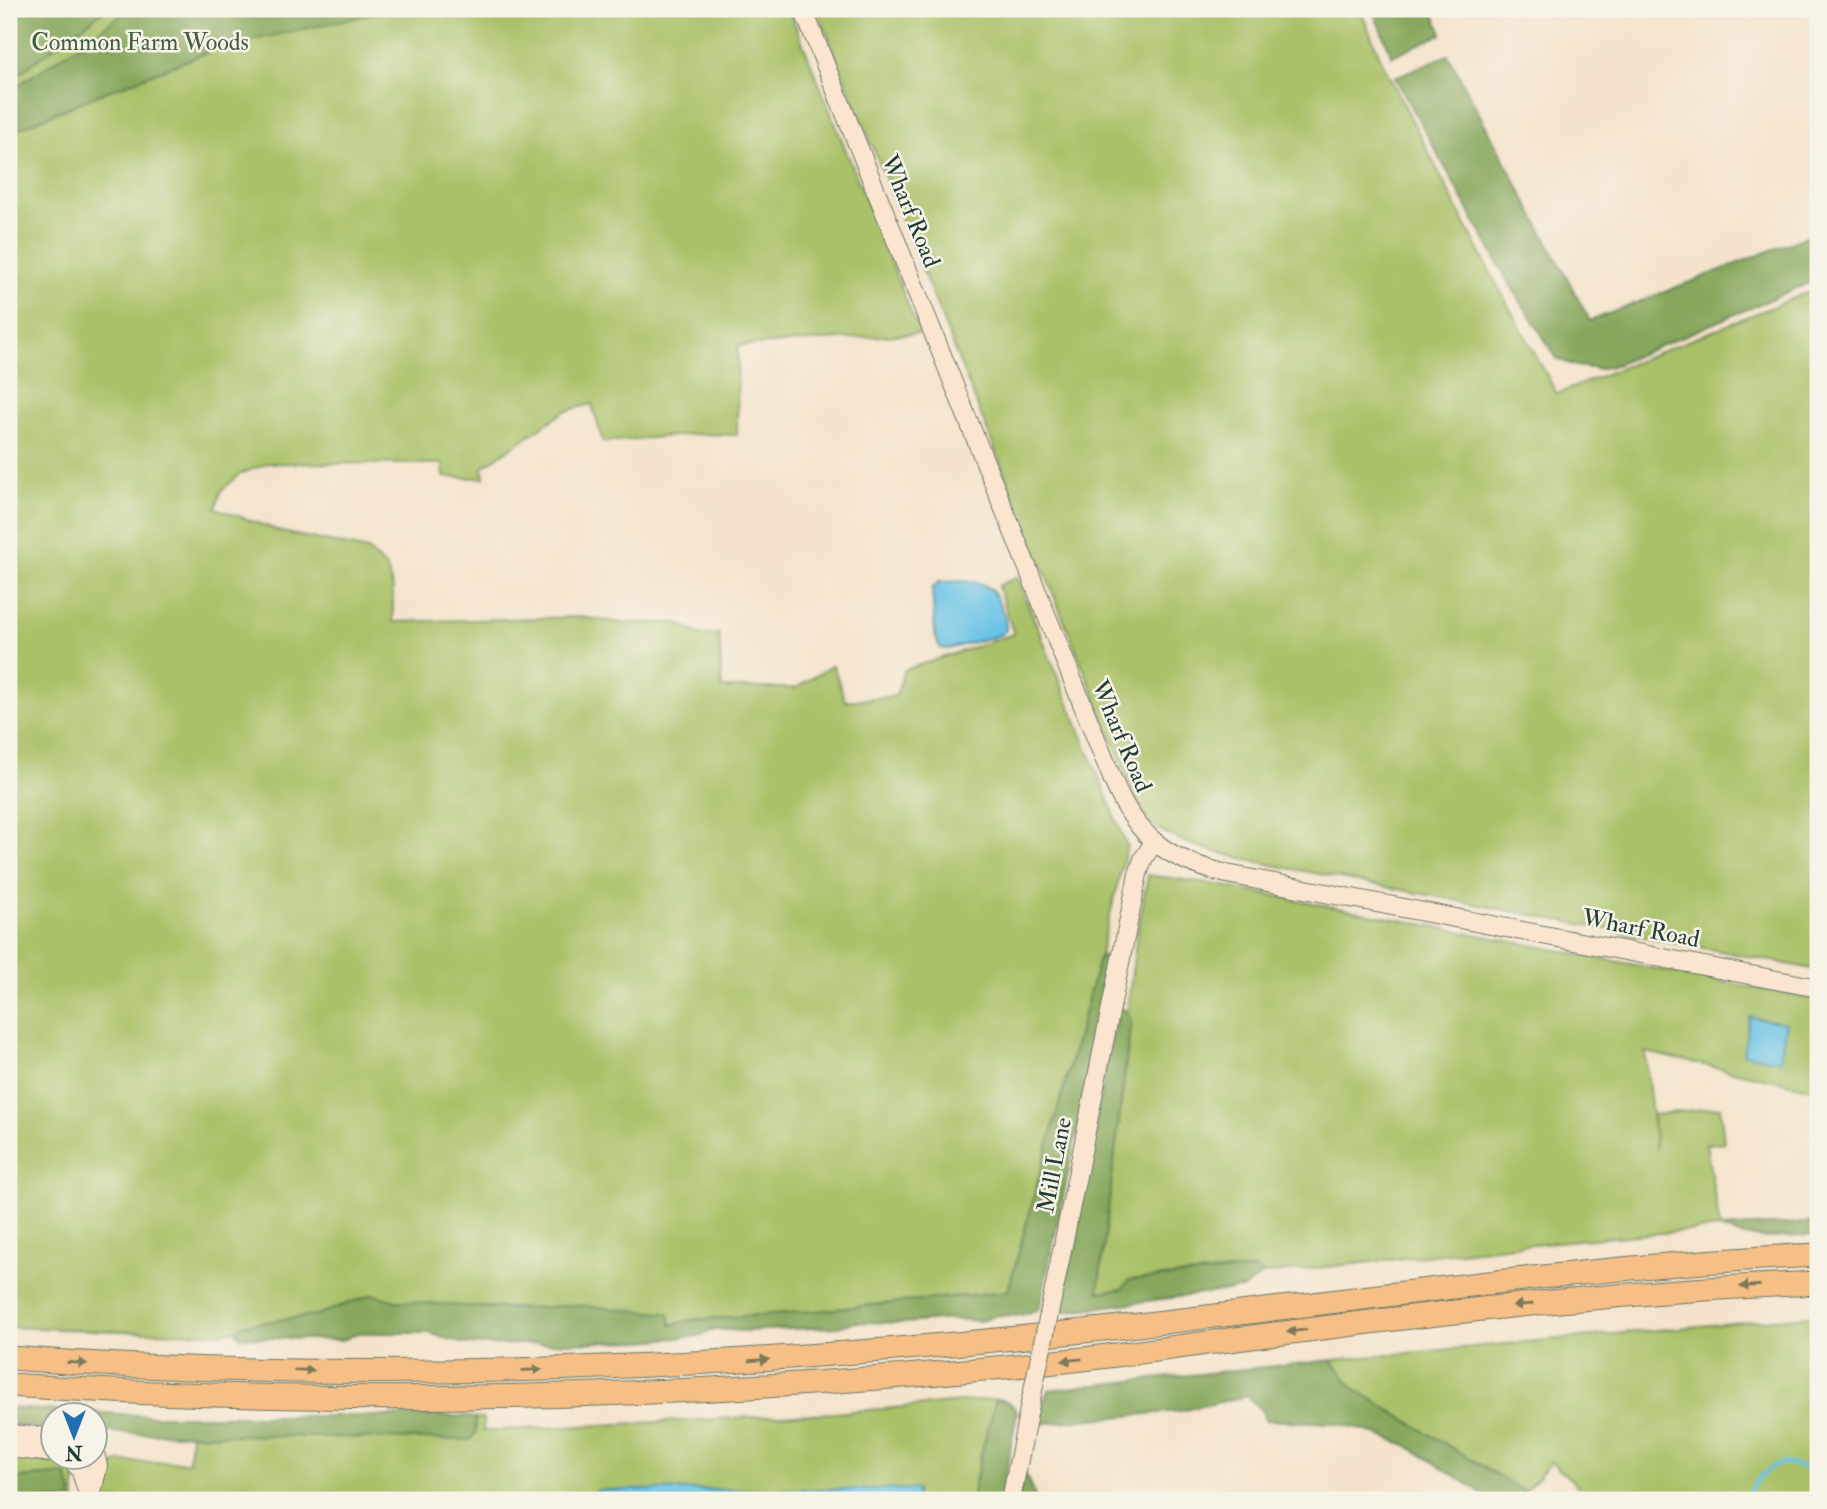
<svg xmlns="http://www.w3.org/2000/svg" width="1827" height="1509" font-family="'IM FELL Double Pica',serif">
  <rect width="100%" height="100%" fill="#f7f3e8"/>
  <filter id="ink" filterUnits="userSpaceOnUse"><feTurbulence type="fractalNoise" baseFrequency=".0143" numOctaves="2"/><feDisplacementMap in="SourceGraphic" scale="14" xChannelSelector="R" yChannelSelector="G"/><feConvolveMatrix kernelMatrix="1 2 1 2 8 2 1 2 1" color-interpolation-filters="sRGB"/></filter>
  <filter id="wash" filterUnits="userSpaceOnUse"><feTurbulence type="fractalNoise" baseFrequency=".00686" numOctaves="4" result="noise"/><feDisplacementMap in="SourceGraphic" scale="28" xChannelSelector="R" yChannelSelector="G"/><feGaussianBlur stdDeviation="1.57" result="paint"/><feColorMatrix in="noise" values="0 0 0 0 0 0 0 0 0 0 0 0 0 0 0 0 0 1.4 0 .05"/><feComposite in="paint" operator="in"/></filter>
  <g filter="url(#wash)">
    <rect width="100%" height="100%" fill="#f4e3ca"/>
    <g fill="#a9c167" stroke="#647f4e" stroke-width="2">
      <polygon points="9,9 789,9 915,322 927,333 738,346 737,435 698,434 603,442 592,404 565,411 483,467 484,478 444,477 443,464 268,463 240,474 221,491 216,508 282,532 368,550 387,569 393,589 393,622 581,617 622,623 677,623 700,635 719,634 722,688 796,688 833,665 845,701 896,696 904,670 1014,634 998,586 1017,577 1127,846 1100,955 1008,1291 815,1311 691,1320 670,1325 669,1314 465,1306 395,1301 373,1295 317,1315 243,1325 236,1330 221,1333 144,1332 9,1327"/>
      <path d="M 817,9 L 1360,9 L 1383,64 L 1491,274 L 1557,394 L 1818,288 L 1818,970 L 1278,866 C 1243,858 1179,847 1152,824 C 1145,818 1141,809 1137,801 Z"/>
      <polygon points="1148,875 1213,884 1818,1000 1818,1090 1645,1052 1656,1150 1653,1115 1720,1107 1724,1142 1706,1144 1720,1228 1532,1244 1264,1274 1255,1269 1130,1280 1123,1289 1098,1293 1131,1021 1127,1012 1137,934"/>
      <polygon points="1818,1315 1818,1500 1582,1500 1577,1485 1551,1462 1525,1492 1353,1388 1332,1360"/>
      <polygon points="996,1399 980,1458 972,1500 917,1500 916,1489 598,1490 581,1500 104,1500 113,1465 118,1462 189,1462 191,1433 468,1440 476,1433 475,1418 483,1419 483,1431 834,1413"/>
      <path d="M 9,1459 C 30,1461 60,1459 75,1476 L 75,1500 L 71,1500 L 72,1493 L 66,1474 L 9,1479 Z"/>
    </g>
    <g fill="#86a75c" stroke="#527248" stroke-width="2">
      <polygon points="9,9 106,9 9,81"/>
      <polygon points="129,9 395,9 221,47 93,97 9,133 9,91 75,48"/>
      <polygon points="1372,9 1432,9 1442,34 1392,56"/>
      <polygon points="1448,55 1590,321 1818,232 1818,279 1615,365 1599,369 1576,366 1557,359 1508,281 1395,77"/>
      <polygon points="1100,955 1113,961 1039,1310 1017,1316 997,1315 980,1321 951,1319 905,1323 854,1322 837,1327 742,1331 714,1329 699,1336 642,1341 481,1345 461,1343 429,1333 358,1333 343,1340 240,1337 236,1330 243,1325 317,1315 373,1294 395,1301 465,1306 513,1309 577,1305 669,1314 671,1325 691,1320 815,1311 1008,1291"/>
      <polygon points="1118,1006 1127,1012 1131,1021 1098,1292 1122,1289 1129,1280 1255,1269 1264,1274 1242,1289 1060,1312"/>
      <path d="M 1818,1222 L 1818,1235 C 1786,1237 1750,1243 1720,1228 Z"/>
      <polygon points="1332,1360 1353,1388 1525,1492 1521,1500 1493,1500 1406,1445 1358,1428 1332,1423 1265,1420 1262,1411 1247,1396 1180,1411 1036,1424 1048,1390"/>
      <path d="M 996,1399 C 1008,1400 1012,1403 1017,1413 L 1001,1500 L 972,1500 L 980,1458 Z"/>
      <polygon points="9,1408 157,1416 465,1416 475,1418 476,1433 469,1440 126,1433 95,1431 94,1414 52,1414 52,1428 9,1425"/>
      <polygon points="1024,1472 1037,1500 1017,1500"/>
      <polygon points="66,1474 72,1493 71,1500 9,1500 9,1479"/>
    </g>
    <g fill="#68c3e6" stroke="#44808d" stroke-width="2">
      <path d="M 939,582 C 965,582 988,575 999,603 C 1003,613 1007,620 1006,630 L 1000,635 L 948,649 L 940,648 L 935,635 L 932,588 Z"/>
      <polygon points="1750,1017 1786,1023 1780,1061 1743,1054"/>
      <polygon points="917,1489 917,1500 581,1500 598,1490"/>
    </g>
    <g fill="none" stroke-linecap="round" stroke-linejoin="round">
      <path stroke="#68c3e6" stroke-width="3.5" d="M 1746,1500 C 1749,1486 1769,1463 1786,1463 C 1798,1464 1805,1473 1818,1466"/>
    </g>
  </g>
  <g filter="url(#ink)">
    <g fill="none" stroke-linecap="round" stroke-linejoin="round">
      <g stroke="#6a7768" stroke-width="20">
        <g id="secondary">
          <path d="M 803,9 L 1114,783 C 1138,839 1169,860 1227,874 L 1818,988"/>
          <polyline points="1054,1290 1138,874 1143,859 1154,842"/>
          <polyline points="9,1434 52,1437"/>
          <polyline points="9,1448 52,1453"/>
          <polyline points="67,1456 80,1469 90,1500"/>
          <polyline points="90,1500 98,1466 94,1448"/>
          <polyline points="1011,1500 1030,1404"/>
        </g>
      </g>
      <g stroke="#6a7768" stroke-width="25">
        <g id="highway">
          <path d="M 9,1358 C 364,1385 721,1370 1074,1332 C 1322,1306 1569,1266 1818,1255"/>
          <path d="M 9,1385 C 361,1409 714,1398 1065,1361 C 1141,1353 1216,1341 1292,1332 C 1466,1309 1642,1290 1818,1283"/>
        </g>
      </g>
      <use href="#secondary" stroke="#fbe5cf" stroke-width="18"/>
      <use href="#highway" stroke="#f5bf86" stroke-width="23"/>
      <g stroke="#6a7768" stroke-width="20" stroke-linecap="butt">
        <polyline id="secondary-bridge" points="1030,1404 1054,1290"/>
      </g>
      <use href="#secondary-bridge" stroke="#fbe5cf" stroke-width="18"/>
    </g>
    <defs><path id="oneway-solid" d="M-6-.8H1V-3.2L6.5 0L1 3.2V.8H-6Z" transform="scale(1.75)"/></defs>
    <g fill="#7f7859">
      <use href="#oneway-solid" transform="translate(1750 1286) rotate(176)"/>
      <use href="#oneway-solid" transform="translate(1523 1305) rotate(174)"/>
      <use href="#oneway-solid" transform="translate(1297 1331) rotate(173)"/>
      <use href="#oneway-solid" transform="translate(759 1360) rotate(-4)"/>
      <use href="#oneway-solid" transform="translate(1072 1360) rotate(174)"/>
      <use href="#oneway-solid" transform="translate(77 1363) rotate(4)"/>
      <use href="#oneway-solid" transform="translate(304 1370) rotate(1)"/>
      <use href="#oneway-solid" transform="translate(532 1370) rotate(-2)"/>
    </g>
  </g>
  <g text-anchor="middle" stroke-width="5" stroke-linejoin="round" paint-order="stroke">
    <g font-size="24" fill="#425e41" stroke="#f7f3e8">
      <text x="140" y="50">Common Farm Woods</text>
    </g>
    <g font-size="24" fill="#1f3d34" stroke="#f7f3e8">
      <text transform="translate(911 211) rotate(68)" y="8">Wharf Road</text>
      <text transform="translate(1122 736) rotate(67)" y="8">Wharf Road</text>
      <text transform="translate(1641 928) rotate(11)" y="8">Wharf Road</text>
      <text transform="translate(1054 1165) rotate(-79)" y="8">Mill Lane</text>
    </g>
  </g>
  <rect width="1827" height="1509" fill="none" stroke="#f7f3e8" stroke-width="35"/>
  <g transform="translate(74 1436) rotate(180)"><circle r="33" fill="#f7f3e8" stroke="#a1aaa0" stroke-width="2"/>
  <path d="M0-5L12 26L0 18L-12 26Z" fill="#1f6fb2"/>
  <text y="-10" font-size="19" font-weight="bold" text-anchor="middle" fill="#1f3d34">N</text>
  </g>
</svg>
